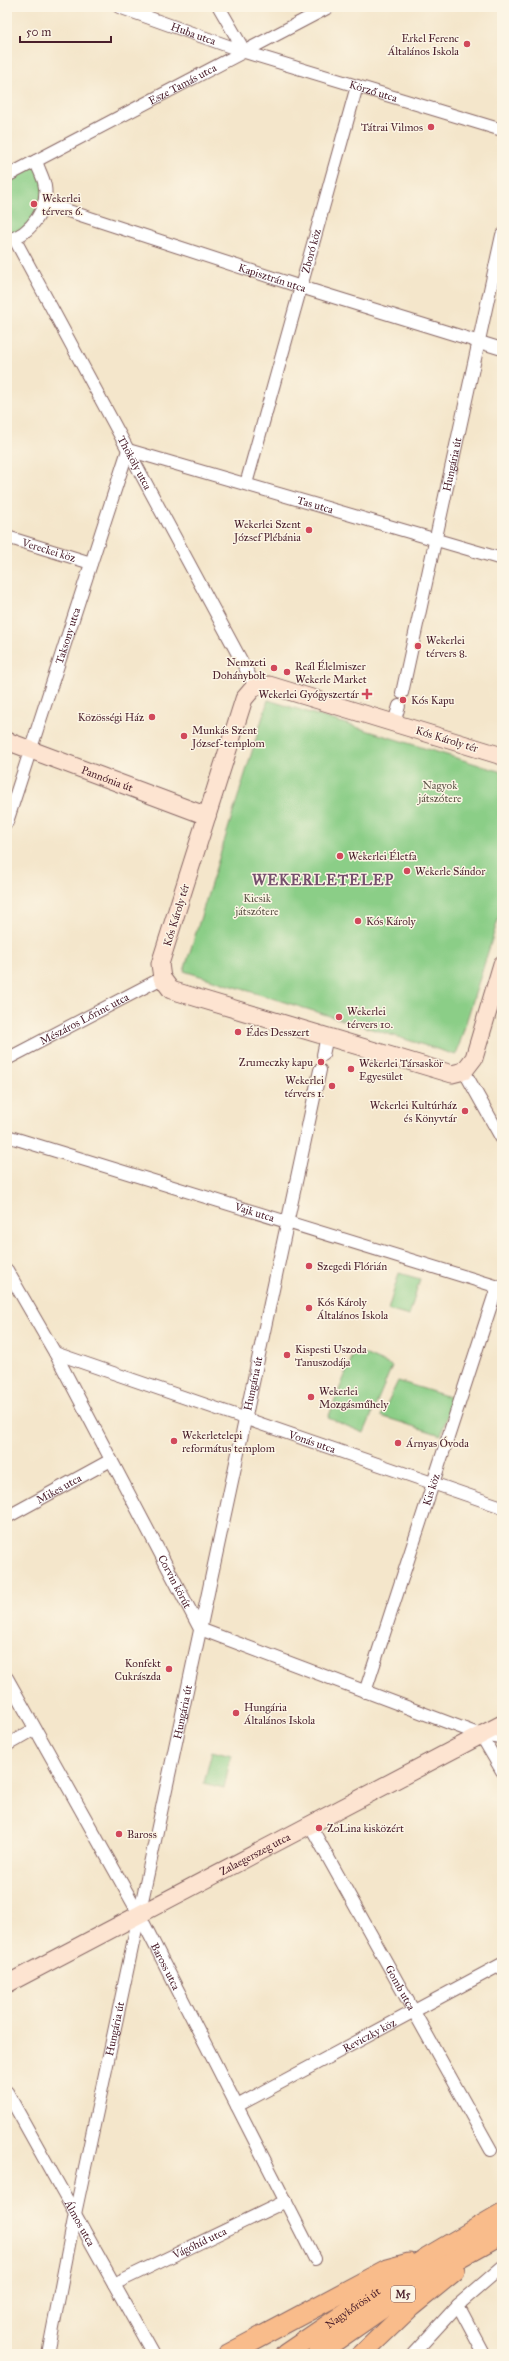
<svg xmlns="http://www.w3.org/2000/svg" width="509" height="2361" font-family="'IM FELL Great Primer',serif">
  <rect width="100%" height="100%" fill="#fcf5e5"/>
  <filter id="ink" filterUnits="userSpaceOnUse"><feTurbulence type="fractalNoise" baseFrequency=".025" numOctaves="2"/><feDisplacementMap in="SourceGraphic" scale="8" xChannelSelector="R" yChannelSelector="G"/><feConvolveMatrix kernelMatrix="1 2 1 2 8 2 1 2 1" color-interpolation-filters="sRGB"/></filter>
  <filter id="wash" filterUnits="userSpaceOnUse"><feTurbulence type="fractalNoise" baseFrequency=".012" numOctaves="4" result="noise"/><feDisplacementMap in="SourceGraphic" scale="16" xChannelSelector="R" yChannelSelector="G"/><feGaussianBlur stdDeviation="0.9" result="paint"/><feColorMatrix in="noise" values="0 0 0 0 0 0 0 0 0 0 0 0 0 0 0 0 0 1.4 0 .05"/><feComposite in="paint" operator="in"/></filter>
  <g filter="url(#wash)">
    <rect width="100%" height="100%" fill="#f4e6cb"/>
    <g fill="#8bce87" stroke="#6a7659">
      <polygon points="36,161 45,183 33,224 7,240 7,176"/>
      <polygon points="268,700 502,772 502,907 456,1055 184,971"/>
      <polygon points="399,1273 420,1279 409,1316 388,1310"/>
      <polygon points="355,1350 392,1366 364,1433 328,1418"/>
      <polygon points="398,1381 453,1398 441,1435 381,1416"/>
      <polygon points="212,1751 231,1756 224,1788 204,1783"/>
    </g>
  </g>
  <g filter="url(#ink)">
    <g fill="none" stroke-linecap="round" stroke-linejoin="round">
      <g stroke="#866563" stroke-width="14">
        <g id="street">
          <path id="s1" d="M 119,7 L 245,52 L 502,130"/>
          <polyline points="219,7 245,52"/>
          <path id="s2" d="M 7,176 L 329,7"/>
          <path id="s3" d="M 44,203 L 301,287 L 502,349"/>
          <path id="s4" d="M 14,238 L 255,686"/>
          <path d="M 7,240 C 31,235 51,206 44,182 C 42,175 38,168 36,161"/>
          <path id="s5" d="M 128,450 L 502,559"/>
          <path id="s6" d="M 246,484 L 357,86"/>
          <path id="s7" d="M 7,537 L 91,563"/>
          <path id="s8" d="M 402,693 L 502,235"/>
          <polyline points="394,723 399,706"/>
          <path id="s9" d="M 7,822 L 128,450"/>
          <polyline points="323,1055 327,1036"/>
          <path id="s10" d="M 7,1059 L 162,978"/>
          <polyline points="464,1071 502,1139"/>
          <path id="s11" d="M 7,1136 L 502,1288"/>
          <path id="s12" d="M 7,1270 L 55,1353 L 200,1629 L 481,1735 L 502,1738"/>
          <path id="s13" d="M 55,1353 L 502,1507"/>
          <path id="s14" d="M 7,1517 L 111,1460"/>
          <path id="s15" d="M 7,1678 L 139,1914 L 315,2259"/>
          <path id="s16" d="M 365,1692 L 497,1287"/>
          <polyline points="481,1735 502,1771"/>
          <polyline points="7,1745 35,1729"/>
          <path id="s17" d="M 310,1825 L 491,2150"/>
          <path id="s18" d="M 7,2092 L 153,2354"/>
          <path id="s19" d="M 237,2106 L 502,1964"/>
          <path id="s20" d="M 114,2284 L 286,2201"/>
          <polyline points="458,2305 484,2354"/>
          <path id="s21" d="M 48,2354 L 75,2214 L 320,1070"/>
          <polyline points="413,2354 458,2305 502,2267"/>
        </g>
      </g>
      <g stroke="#866563" stroke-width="19">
        <g id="secondary">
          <path id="s22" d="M 7,741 L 207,816"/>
          <polyline points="502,756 269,685 255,686 244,699 160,964 162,978 171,990 452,1074 464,1071 474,1058 502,964"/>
          <path id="s23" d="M 7,1984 L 502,1724"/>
        </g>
      </g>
      <g stroke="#866563" stroke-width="21">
        <g id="primary">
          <polyline points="228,2354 387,2269 409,2263"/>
          <path id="s24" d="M 285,2354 L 427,2257 L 502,2213"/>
          <polyline points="317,2354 441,2268 502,2234"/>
          <polyline points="362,2354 411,2307 455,2271"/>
        </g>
      </g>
      <use href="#street" stroke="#fff" stroke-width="12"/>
      <use href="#secondary" stroke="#fde4d1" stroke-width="17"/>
      <use href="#primary" stroke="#f9bc8b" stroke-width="19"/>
    </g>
  </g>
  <g fill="#d1495b" stroke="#fcf5e5" stroke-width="1.5">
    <circle cx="467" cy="44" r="4"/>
    <circle cx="431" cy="127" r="4"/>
    <circle cx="34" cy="204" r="4"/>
    <circle cx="309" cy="530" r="4"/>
    <circle cx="418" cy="646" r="4"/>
    <circle cx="274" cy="668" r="4"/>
    <circle cx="287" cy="672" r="4"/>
    <path d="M365 688h4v4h4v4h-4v4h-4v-4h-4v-4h4z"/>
    <circle cx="403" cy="700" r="4"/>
    <circle cx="152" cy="717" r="4"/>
    <circle cx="184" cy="736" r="4"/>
    <circle cx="340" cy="856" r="4"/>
    <circle cx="407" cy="871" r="4"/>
    <circle cx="358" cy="921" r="4"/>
    <circle cx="339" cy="1017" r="4"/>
    <circle cx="238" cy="1032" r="4"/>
    <circle cx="321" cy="1062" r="4"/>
    <circle cx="351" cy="1069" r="4"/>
    <circle cx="332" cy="1086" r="4"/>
    <circle cx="465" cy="1111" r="4"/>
    <circle cx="309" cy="1266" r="4"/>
    <circle cx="309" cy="1308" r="4"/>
    <circle cx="287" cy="1355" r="4"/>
    <circle cx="311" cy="1397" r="4"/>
    <circle cx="174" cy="1441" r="4"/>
    <circle cx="398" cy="1443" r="4"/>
    <circle cx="169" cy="1669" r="4"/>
    <circle cx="236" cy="1713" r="4"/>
    <circle cx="319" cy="1828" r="4"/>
    <circle cx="119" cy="1834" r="4"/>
  </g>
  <g text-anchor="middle" stroke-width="3" stroke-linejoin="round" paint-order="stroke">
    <rect fill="#fcf5e5" stroke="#7f5f63" stroke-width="1" x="391" y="2286" width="24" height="16" rx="3"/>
    <g font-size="10" font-weight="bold" fill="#4a1f2b">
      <text x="403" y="2298">M5</text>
    </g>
    <g font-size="11" fill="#4a1f2b" stroke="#fcf5e5">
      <text dy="4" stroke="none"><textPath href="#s1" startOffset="79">Huba utca</textPath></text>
      <text dy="4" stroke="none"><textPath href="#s2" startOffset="198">Esze Tamás utca</textPath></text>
      <text dy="4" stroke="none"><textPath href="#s1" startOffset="268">Körző utca</textPath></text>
      <text dy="4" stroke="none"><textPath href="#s6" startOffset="242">Zboró köz</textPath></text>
      <text dy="4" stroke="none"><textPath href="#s3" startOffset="240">Kapisztrán utca</textPath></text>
      <text dy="4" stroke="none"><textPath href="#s4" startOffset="255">Thököly utca</textPath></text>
      <text dy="4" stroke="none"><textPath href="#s8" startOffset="234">Hungária út</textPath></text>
      <text dy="4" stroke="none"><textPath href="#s5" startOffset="195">Tas utca</textPath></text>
      <text dy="4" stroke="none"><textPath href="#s7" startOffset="44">Vereckei köz</textPath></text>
      <text dy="4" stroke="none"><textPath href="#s9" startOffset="196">Taksony utca</textPath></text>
      <text transform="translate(447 739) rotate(17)" y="4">Kós Károly tér</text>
      <text dy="4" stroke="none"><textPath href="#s22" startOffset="107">Pannónia út</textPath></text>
      <text transform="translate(176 915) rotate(-73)" y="4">Kós Károly tér</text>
      <text dy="4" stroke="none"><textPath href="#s10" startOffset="87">Mészáros Lőrinc utca</textPath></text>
      <text dy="4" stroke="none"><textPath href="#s11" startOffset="259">Vajk utca</textPath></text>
      <text dy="4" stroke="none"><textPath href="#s21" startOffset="992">Hungária út</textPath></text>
      <text dy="4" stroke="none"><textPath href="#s13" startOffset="272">Vonás utca</textPath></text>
      <text dy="4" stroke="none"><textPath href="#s14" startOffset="59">Mikes utca</textPath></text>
      <text dy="4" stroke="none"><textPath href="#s16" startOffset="213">Kis köz</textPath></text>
      <text dy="4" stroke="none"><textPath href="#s12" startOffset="354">Corvin körút</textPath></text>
      <text dy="4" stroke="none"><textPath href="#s21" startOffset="656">Hungária út</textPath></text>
      <text dy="4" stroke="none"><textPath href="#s23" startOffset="280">Zalaegerszeg utca</textPath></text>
      <text dy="4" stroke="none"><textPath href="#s15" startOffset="329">Baross utca</textPath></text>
      <text dy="4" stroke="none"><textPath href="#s17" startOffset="186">Gomb utca</textPath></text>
      <text dy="4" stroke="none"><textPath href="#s21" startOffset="332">Hungária út</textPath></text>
      <text dy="4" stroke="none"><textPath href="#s19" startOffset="150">Reviczky köz</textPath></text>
      <text dy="4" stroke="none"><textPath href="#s18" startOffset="150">Álmos utca</textPath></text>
      <text dy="4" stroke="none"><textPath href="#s20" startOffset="95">Vágóhíd utca</textPath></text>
      <text dy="4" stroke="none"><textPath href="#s24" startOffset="82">Nagykőrösi út</textPath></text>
    </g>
    <g font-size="11" fill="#4a1f2b" stroke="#fcf5e5" text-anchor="start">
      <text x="459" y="42" text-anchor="end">Erkel Ferenc<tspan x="459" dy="13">Általános Iskola</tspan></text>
      <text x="423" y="131" text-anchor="end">Tátrai Vilmos</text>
      <text x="42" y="202">Wekerlei<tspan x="42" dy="13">térvers 6.</tspan></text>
      <text x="301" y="528" text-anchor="end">Wekerlei Szent<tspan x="301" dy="13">József Plébánia</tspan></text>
      <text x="426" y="644">Wekerlei<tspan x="426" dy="13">térvers 8.</tspan></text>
      <text x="266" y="666" text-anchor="end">Nemzeti<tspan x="266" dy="13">Dohánybolt</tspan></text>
      <text x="295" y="670">Reál Élelmiszer<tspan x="295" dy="13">Wekerle Market</tspan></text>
      <text x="359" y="698" text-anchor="end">Wekerlei Gyógyszertár</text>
      <text x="411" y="704">Kós Kapu</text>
      <text x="144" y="721" text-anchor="end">Közösségi Ház</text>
      <text x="192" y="734">Munkás Szent<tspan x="192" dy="13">József-templom</tspan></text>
      <text x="348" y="860">Wekerlei Életfa</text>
      <text x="415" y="875">Wekerle Sándor</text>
      <text x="366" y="925">Kós Károly</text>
      <text x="347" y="1015">Wekerlei<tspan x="347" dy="13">térvers 10.</tspan></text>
      <text x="246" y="1036">Édes Desszert</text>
      <text x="313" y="1066" text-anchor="end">Zrumeczky kapu</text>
      <text x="359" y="1067">Wekerlei Társaskör<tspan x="359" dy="13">Egyesület</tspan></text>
      <text x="324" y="1084" text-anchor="end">Wekerlei<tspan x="324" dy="13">térvers 1.</tspan></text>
      <text x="457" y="1109" text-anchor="end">Wekerlei Kultúrház<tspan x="457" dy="13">és Könyvtár</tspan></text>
      <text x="317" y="1270">Szegedi Flórián</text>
      <text x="317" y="1306">Kós Károly<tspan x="317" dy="13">Általános Iskola</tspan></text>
      <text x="295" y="1353">Kispesti Uszoda<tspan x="295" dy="13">Tanuszodája</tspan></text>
      <text x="319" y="1395">Wekerlei<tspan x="319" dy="13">Mozgásműhely</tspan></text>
      <text x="182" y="1439">Wekerletelepi<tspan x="182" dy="13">református templom</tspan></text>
      <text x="406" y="1447">Árnyas Óvoda</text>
      <text x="161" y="1667" text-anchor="end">Konfekt<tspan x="161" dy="13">Cukrászda</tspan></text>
      <text x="244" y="1711">Hungária<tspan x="244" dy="13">Általános Iskola</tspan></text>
      <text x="327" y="1832">ZoLina kisközért</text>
      <text x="127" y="1838">Baross</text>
    </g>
    <g font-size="11" fill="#5e5447" stroke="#fcf5e5">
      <text x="440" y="789">Nagyok<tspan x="440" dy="13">játszótere</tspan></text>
      <text x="257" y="902">Kicsik<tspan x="257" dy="13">játszótere</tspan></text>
    </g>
    <g font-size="15" font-weight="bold" letter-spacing="1" fill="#744f6c" stroke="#fcf5e5">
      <text x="323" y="885">WEKERLETELEP</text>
    </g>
  </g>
  <rect width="509" height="2361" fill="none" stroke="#fcf5e5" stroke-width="24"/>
  <path d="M20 36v6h91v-6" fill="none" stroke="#4a1f2b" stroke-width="2"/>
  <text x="26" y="36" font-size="12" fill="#4a1f2b" stroke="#fcf5e5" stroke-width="3" paint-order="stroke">50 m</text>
</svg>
